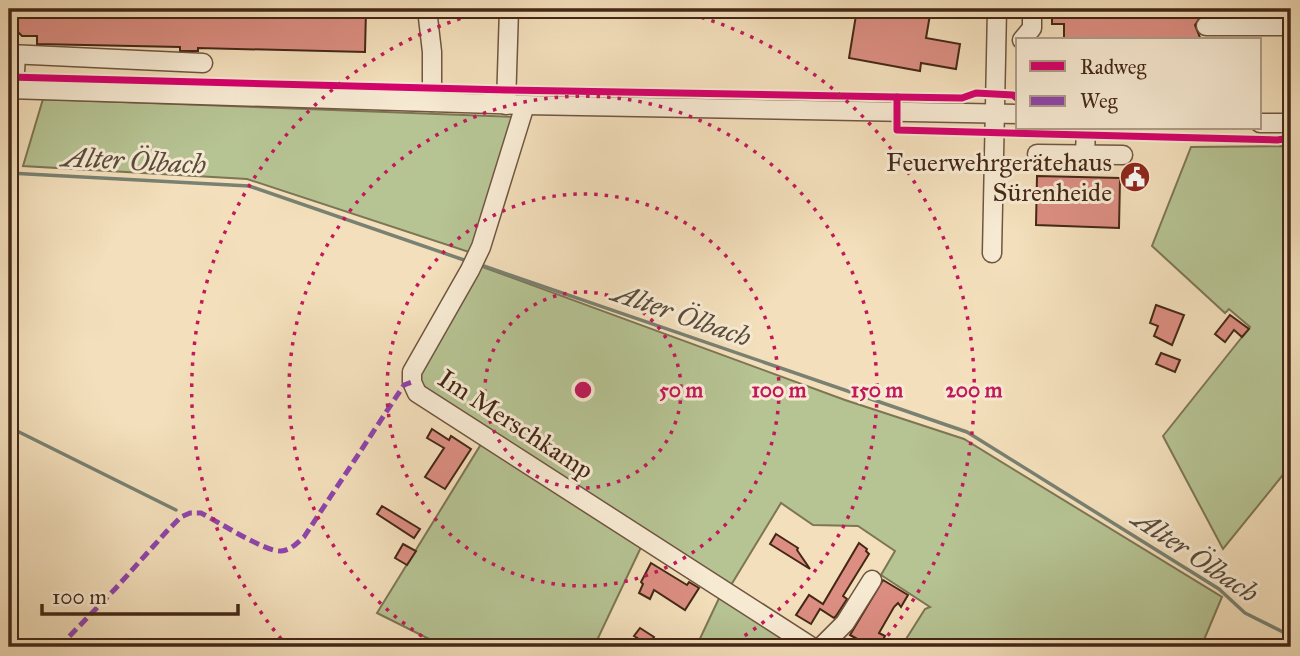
<svg xmlns="http://www.w3.org/2000/svg" width="1300" height="656" font-family="'IM FELL Great Primer',serif">
  <rect width="100%" height="100%" fill="#f3dfbb"/>
  <filter id="stains"><feTurbulence type="fractalNoise" baseFrequency=".00286" numOctaves="4"/><feColorMatrix values="0 0 0 0 .2 0 0 0 0 .09 0 0 0 0 .02 0 0 0 .5 -.17"/></filter>
  <radialGradient id="worn" r=".72"><stop offset=".6" stop-color="#630" stop-opacity="0"/><stop offset="1" stop-color="#630" stop-opacity=".3"/></radialGradient>
  <g fill="#b6c393" stroke="#7d7554" stroke-width="2">
    <polygon points="43,99 515,117 472,253 247,179 23,166"/>
    <polygon points="1291,146 1291,465 1223,549 1163,436 1250,327 1229,309 1225,313 1152,246 1191,147"/>
    <polygon points="480,266 845,400 964,439 1222,597 1201,647 901,647 925,609 930,607 881,575 895,551 858,526 813,525 781,503 728,590 422,390 416,373"/>
    <polygon points="483,441 643,543 598,638 614,647 445,647 377,613"/>
    <polygon points="721,594 801,647 696,647"/>
  </g>
  <g fill="none" stroke-linecap="round" stroke-linejoin="round">
    <g stroke="#788172" stroke-width="3.5">
      <polyline points="9,173 249,186 467,261"/>
      <polyline points="478,264 967,432 1219,589 1245,613 1291,636"/>
      <polyline points="9,427 176,510"/>
    </g>
  </g>
  <g fill="#dc8e82" stroke="#442716" stroke-width="2">
    <polygon points="9,9 366,9 365,52 198,48 198,51 180,51 180,47 37,44 37,36 22,36 18,32 9,41"/>
    <polygon points="857,9 931,9 926,38 960,44 956,69 921,63 920,71 849,58"/>
    <polygon points="1052,9 1201,9 1201,16 1195,25 1201,40 1064,40 1064,24 1052,24"/>
    <polygon points="1037,176 1120,178 1119,228 1036,225"/>
    <polygon points="1156,305 1184,315 1172,345 1154,336 1158,326 1150,323"/>
    <polygon points="1230,315 1249,329 1242,337 1234,330 1225,342 1215,334"/>
    <polygon points="1161,353 1180,360 1175,372 1156,364"/>
    <polygon points="432,429 449,440 451,436 471,449 445,489 425,477 444,448 427,438"/>
    <polygon points="382,506 420,529 414,538 377,514"/>
    <polygon points="776,534 798,548 797,550 810,569 770,544"/>
    <polygon points="859,543 867,549 866,551 869,554 843,596 847,599 836,616 834,618 820,609 811,624 796,615 809,595 823,604"/>
    <polygon points="403,544 416,551 407,565 395,558"/>
    <polygon points="651,563 687,585 689,582 699,588 685,610 654,590 650,599 639,593 643,584 641,582"/>
    <polygon points="883,580 908,595 901,607 898,603 894,607 879,633 885,636 879,647 858,647 861,641 850,635"/>
    <polygon points="640,628 654,637 649,645 634,636"/>
  </g>
  <g fill="none" stroke-linecap="round" stroke-linejoin="round">
    <g stroke="#70553f" stroke-width="21">
      <g id="minor">
        <polyline points="427,9 432,52 432,102"/>
        <polyline points="1206,26 1286,26 1291,22"/>
        <polyline points="1022,40 1032,28 1032,9"/>
        <polyline points="9,54 203,63"/>
        <polyline points="9,89 525,105 1018,114"/>
        <polyline points="14,89 16,55"/>
        <polyline points="506,105 509,9"/>
        <polyline points="525,105 481,247 470,270 412,372 412,382 417,393 812,647"/>
        <polyline points="1260,123 1291,123"/>
        <polyline points="1037,154 1123,155"/>
        <polyline points="1085,155 1086,128"/>
        <polyline points="992,253 997,9"/>
        <polyline points="821,647 845,623 872,580"/>
      </g>
    </g>
    <use href="#minor" stroke="#f7ead3" stroke-width="18"/>
    <path stroke="#8e44ad" stroke-width="5" stroke-dasharray="10 5" stroke-linecap="butt" d="M 59,647 L 115,589 L 167,531 L 181,517 L 190,513 L 201,513 C 219,522 265,552 281,551 C 291,550 297,543 304,537 L 404,385 L 412,382"/>
    <g stroke="#f7ead3" stroke-width="11">
      <g id="cycleway">
        <polyline points="9,77 507,90 897,97 962,98 976,93 1013,95 1018,99"/>
        <polyline points="897,97 897,130 1277,140 1291,138"/>
      </g>
    </g>
    <use href="#cycleway" stroke="#d6006c" stroke-width="7"/>
  </g>
  <g fill="none" stroke="#c2185b" stroke-width="3.5" stroke-dasharray="3.5 7">
    <circle cx="583" cy="390" r="98"/>
    <circle cx="583" cy="390" r="196"/>
    <path d="M440 647A294 294 0 1 1 726 647"/>
    <path d="M288 647A391 391 0 0 1 495 9M671 9A391 391 0 0 1 878 647"/>
  </g>
  <defs>
    <g id="civic-disc" transform="scale(1.575)"><circle r="9.5" fill="#8f2418" stroke="#f7ead3"/><path d="M-.6-6.5H3V-4.5H.6V-3L4-1V1h2V6H-6V1h2V-1L-.6-3ZM-1.2 2.5V6h2.4V2.5Z" fill="#fff"/></g>
  </defs>
  <g fill-rule="evenodd">
    <use href="#civic-disc" x="1135" y="177"/>
  </g>
  <g text-anchor="middle" stroke-width="6" stroke-linejoin="round" paint-order="stroke">
    <g font-size="26" fill="#442716" stroke="#f7ead3" text-anchor="end">
      <text x="1112" y="171">Feuerwehrgerätehaus<tspan x="1112" dy="30">Sürenheide</tspan></text>
    </g>
    <g font-size="26" fill="#442716" stroke="#f7ead3">
      <text transform="translate(516 424) rotate(33)" y="9">Im Merschkamp</text>
    </g>
    <g font-size="28" font-style="italic" fill="#5a4c3c" stroke="#f7ead3">
      <text transform="translate(134 160) rotate(3)" y="10">Alter Ölbach</text>
      <text transform="translate(682 314) rotate(19)" y="10">Alter Ölbach</text>
      <text transform="translate(1196 555) rotate(34)" y="10">Alter Ölbach</text>
    </g>
  </g>
  <circle cx="583" cy="390" r="10" fill="#c2185b" stroke="#f7ead3" stroke-width="3.5"/>
  <g font-size="21" text-anchor="middle" font-weight="bold" fill="#c2185b" stroke="#f7ead3" stroke-width="6" stroke-linejoin="round" paint-order="stroke">
    <text x="681" y="397">50 m</text>
    <text x="779" y="397">100 m</text>
    <text x="877" y="397">150 m</text>
    <text x="974" y="397">200 m</text>
  </g>
  <rect width="1300" height="656" fill="none" stroke="#f3dfbb" stroke-width="35"/>
  <rect x="10" y="10" width="1279" height="635" fill="none" stroke="#442716" stroke-width="3.5"/>
  <rect x="18" y="18" width="1265" height="621" fill="none" stroke="#442716" stroke-width="2"/>
  <rect x="1016" y="38" width="245" height="91" fill="#f7ead3" stroke="#af9c87" stroke-width="2"/>
  <rect x="1030" y="61" width="35" height="10" fill="#d6006c" stroke="#af9c87" stroke-width="2"/>
  <text x="1080" y="74" font-size="21" fill="#442716">Radweg</text>
  <rect x="1030" y="96" width="35" height="10" fill="#8e44ad" stroke="#af9c87" stroke-width="2"/>
  <text x="1080" y="108" font-size="21" fill="#442716">Weg</text>
  <path d="M42 604v10h196v-10" fill="none" stroke="#442716" stroke-width="3.5"/>
  <text x="52" y="604" font-size="21" fill="#442716" stroke="#f7ead3" stroke-width="5" paint-order="stroke">100 m</text>
  <rect width="100%" height="100%" filter="url(#stains)"/>
  <rect width="100%" height="100%" fill="url(#worn)"/>
</svg>
